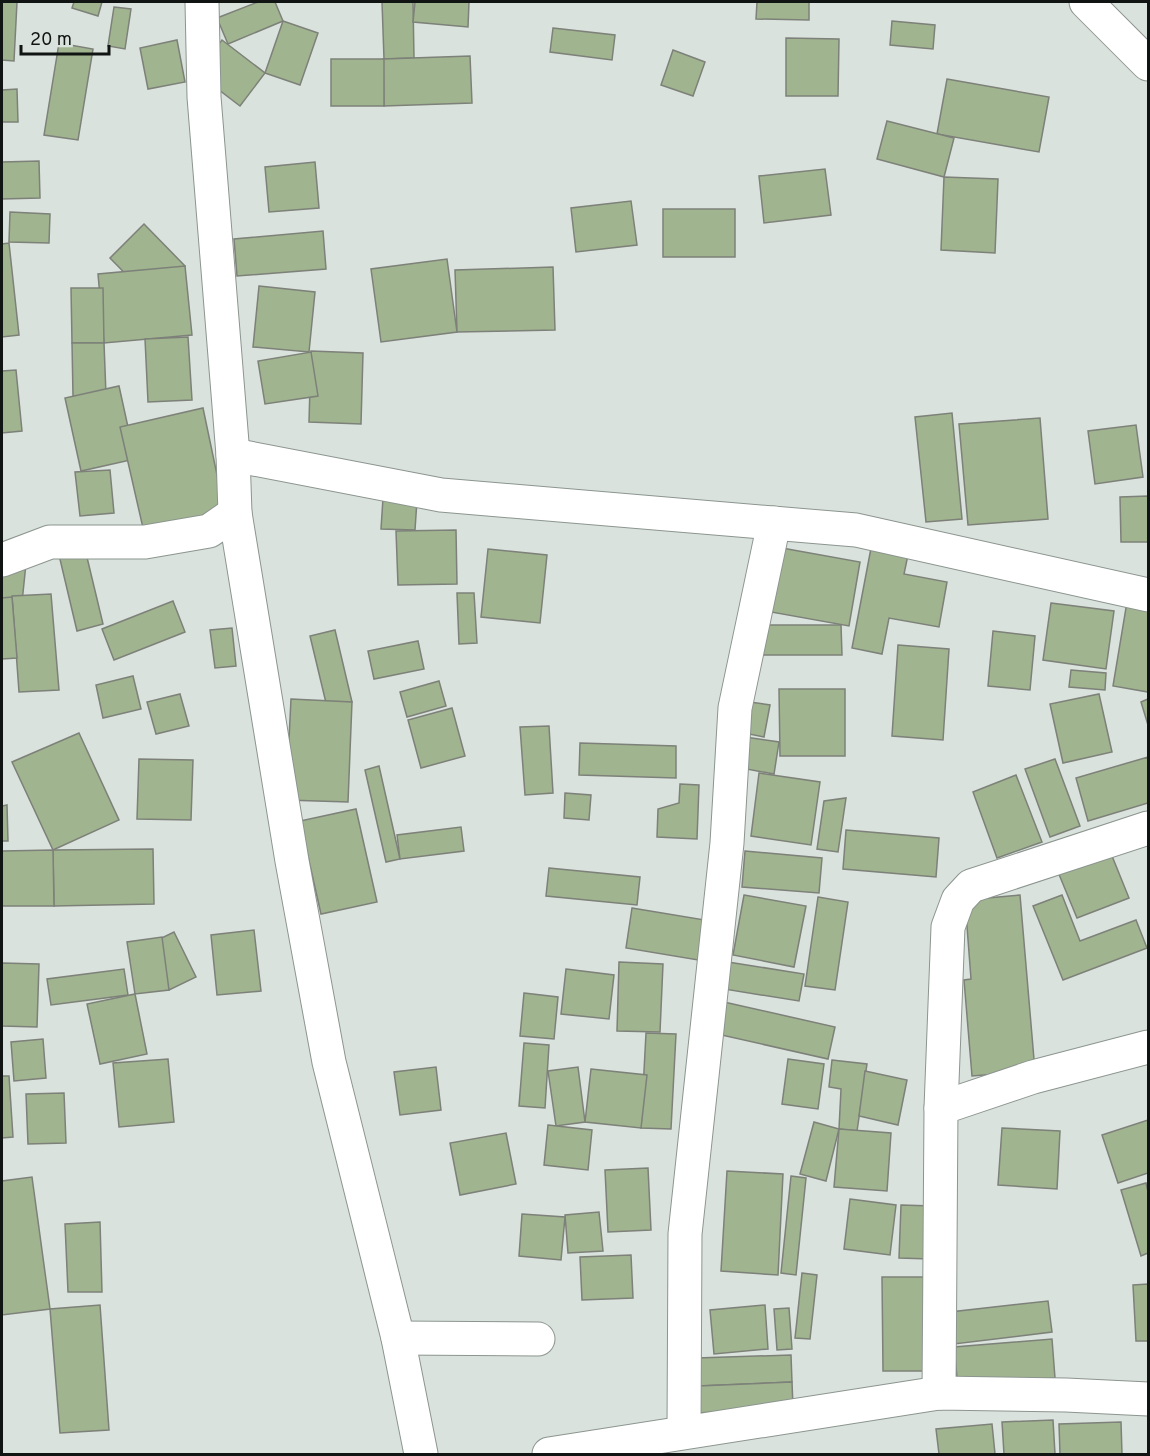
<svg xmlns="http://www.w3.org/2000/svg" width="1150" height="1456" font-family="Overpass,sans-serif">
  <rect width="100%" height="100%" fill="#d9e2dc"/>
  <g fill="#a0b48f" stroke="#7d8179" stroke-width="1.5">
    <polygon points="2,2 17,2 14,61 2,60"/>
    <polygon points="74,2 102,2 98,16 72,8"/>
    <polygon points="258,2 275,2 283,21 228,44 217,18"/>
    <polygon points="382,2 413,2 414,58 384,59"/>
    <polygon points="415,2 469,2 468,27 413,22"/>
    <polygon points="757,2 809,2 809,20 756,19"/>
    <polygon points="114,7 131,9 125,49 108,46"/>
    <polygon points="283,21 318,33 300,85 265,73"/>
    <polygon points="892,21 935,25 933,49 890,45"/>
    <polygon points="553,28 615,35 612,60 550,52"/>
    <polygon points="786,38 839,39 838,96 786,96"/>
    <polygon points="177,40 185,82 148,89 140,48"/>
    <polygon points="222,40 265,73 240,106 197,73"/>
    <polygon points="59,43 93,49 78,140 44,135"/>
    <polygon points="673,50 705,62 693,96 661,85"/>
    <polygon points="470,56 472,103 384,106 383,59"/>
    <rect x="331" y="59" width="53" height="47"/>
    <polygon points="947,79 1049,97 1039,152 937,134"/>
    <polygon points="17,89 18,122 2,122 2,90"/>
    <polygon points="887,121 954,138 944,177 877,159"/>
    <polygon points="39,161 40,198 2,199 2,162"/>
    <polygon points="315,162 319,208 269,212 265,167"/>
    <polygon points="825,169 831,215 764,223 759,176"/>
    <polygon points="944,177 998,179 995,253 941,250"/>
    <polygon points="631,201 637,245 576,252 571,208"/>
    <rect x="663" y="209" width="72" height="48"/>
    <polygon points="10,212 50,214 49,243 9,242"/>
    <polygon points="144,224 185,266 151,300 110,258"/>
    <polygon points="323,231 326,269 237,276 234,239"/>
    <polygon points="9,243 19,335 2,337 2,244"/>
    <polygon points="447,259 457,332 381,342 371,269"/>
    <polygon points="185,266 192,335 104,343 98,274"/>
    <polygon points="553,267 555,330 457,332 455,270"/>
    <polygon points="259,286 315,292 309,352 253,347"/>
    <polygon points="71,288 103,288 104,343 72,343"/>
    <polygon points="188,337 192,400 148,402 145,339"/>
    <polygon points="72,343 104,343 106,395 73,396"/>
    <polygon points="311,351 363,353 361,424 309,422"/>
    <polygon points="311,352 318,396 265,404 258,361"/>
    <polygon points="16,370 22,431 2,433 2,371"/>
    <polygon points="119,386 135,459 81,471 65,398"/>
    <polygon points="203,408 225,513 143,528 120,427"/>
    <polygon points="952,413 962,519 926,522 915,417"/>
    <polygon points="1040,418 1048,519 968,525 959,424"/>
    <polygon points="1136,425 1143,477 1095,484 1088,431"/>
    <polygon points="110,470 114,513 80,516 75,472"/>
    <polygon points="1148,496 1148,542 1121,542 1120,497"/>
    <polygon points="383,498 417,500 415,530 381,529"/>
    <polygon points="456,530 457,584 398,585 396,531"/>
    <polygon points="872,543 909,550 904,574 947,582 939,627 889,618 882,654 852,648"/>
    <polygon points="782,548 860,562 849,626 771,612"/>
    <polygon points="85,549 103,624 77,631 59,555"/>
    <polygon points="488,549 547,555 540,623 481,617"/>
    <polygon points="2,551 27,554 21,612 2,610"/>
    <polygon points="457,593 474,593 477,643 459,644"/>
    <polygon points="51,594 59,690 19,692 12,596"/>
    <polygon points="12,597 17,658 2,659 2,598"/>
    <polygon points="173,601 185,632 114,660 102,629"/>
    <polygon points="1127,602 1148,606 1148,692 1113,686"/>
    <polygon points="1051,603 1114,611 1106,669 1043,660"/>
    <polygon points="763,625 841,625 842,655 763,655"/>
    <polygon points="232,628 236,666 215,668 210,630"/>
    <polygon points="335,630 352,702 327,707 310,636"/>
    <polygon points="993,631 1035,636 1030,690 988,686"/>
    <polygon points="418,641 424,669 374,679 368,651"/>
    <polygon points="898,645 949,649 943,740 892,736"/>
    <polygon points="1071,670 1106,673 1105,690 1069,687"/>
    <polygon points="133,676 141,709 103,718 96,685"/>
    <polygon points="439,681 446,706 407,717 400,692"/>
    <polygon points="779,689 845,689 845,756 780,756"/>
    <polygon points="180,694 189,726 156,734 147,702"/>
    <polygon points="1099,694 1112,752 1063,763 1050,704"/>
    <polygon points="291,699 352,702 348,802 286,800"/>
    <polygon points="1148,699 1148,725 1141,702"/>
    <polygon points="750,702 770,705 764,737 744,733"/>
    <polygon points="452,708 465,756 421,768 408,720"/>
    <polygon points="549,726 553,793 525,795 520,727"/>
    <polygon points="79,733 119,820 53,850 12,762"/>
    <polygon points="745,737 779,742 774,774 741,768"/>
    <polygon points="580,743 676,746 676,778 579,775"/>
    <polygon points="1148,757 1148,803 1088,821 1076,778"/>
    <polygon points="139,759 193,760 191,820 137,819"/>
    <polygon points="1055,759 1080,826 1050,837 1025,769"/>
    <polygon points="379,766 400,859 386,862 365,770"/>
    <polygon points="759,773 820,782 811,845 751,836"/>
    <polygon points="1016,775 1042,842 997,858 973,792"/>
    <polygon points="680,784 699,785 697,839 657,837 658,809 679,803"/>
    <polygon points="565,793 591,795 589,820 564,818"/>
    <polygon points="846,798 838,852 817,849 824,801"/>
    <polygon points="7,805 8,841 2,841 2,806"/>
    <polygon points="356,809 377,902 321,914 300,821"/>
    <polygon points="461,827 464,851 400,859 397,835"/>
    <polygon points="846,830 939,838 936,877 843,869"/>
    <polygon points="153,849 154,904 54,906 53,850"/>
    <polygon points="53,850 54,906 2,906 2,851"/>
    <polygon points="745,851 822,858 819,893 742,887"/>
    <polygon points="1110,851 1129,898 1077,918 1058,872"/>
    <polygon points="549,868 640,877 637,905 546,896"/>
    <polygon points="744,895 806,906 794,967 733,955"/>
    <polygon points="1020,895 1035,1071 972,1076 964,980 971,979 965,900"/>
    <polygon points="1062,895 1080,941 1136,920 1147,948 1063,980 1033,906"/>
    <polygon points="818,897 848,902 835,990 805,986"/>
    <polygon points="632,908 711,921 704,961 626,948"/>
    <polygon points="254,930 261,991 217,995 211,935"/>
    <polygon points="174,932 196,977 169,990 147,945"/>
    <polygon points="162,937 169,990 135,994 127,942"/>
    <polygon points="619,962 663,964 660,1032 617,1031"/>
    <polygon points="728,962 804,974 799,1001 724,989"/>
    <polygon points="2,963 39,964 37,1027 2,1026"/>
    <polygon points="124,969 128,995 51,1005 47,979"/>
    <polygon points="566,969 614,975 609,1019 561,1014"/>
    <polygon points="524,993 558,997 554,1039 520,1036"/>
    <polygon points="135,994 147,1054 100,1064 87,1004"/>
    <polygon points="724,1002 835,1027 828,1059 717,1034"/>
    <polygon points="646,1033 676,1034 671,1129 641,1128"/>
    <polygon points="43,1039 46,1078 14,1081 11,1042"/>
    <polygon points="524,1043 549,1045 545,1108 519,1106"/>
    <polygon points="168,1059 174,1122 119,1127 113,1063"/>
    <polygon points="788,1059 824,1064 818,1109 782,1104"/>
    <polygon points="832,1060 867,1064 857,1131 839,1129 841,1089 829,1087"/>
    <polygon points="436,1067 441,1110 400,1115 394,1072"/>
    <polygon points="578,1067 585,1122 556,1126 548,1071"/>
    <polygon points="591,1069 647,1075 641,1128 585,1122"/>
    <polygon points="865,1071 907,1080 898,1125 859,1116"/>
    <polygon points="2,1076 9,1076 13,1137 2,1138"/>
    <polygon points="64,1093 66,1143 28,1144 26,1094"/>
    <polygon points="1148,1120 1148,1173 1118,1183 1102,1135"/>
    <polygon points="814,1122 839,1129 826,1181 800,1174"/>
    <polygon points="548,1125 592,1130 588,1170 544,1165"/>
    <polygon points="1002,1128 1060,1131 1057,1189 998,1185"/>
    <polygon points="839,1129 891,1133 887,1191 834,1187"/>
    <polygon points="506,1133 516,1184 460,1195 450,1143"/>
    <polygon points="648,1168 651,1230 608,1232 605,1170"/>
    <polygon points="727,1171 783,1174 778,1275 721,1271"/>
    <polygon points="791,1176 806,1178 796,1275 781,1273"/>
    <polygon points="32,1177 50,1309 2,1315 2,1181"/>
    <polygon points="1146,1183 1148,1192 1148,1253 1141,1256 1121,1190"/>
    <polygon points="850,1199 896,1205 890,1255 844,1249"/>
    <polygon points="901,1205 932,1206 930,1259 899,1258"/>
    <polygon points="599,1212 603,1251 568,1253 565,1215"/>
    <polygon points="522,1214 565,1217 561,1260 519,1256"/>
    <polygon points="100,1222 102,1292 68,1292 65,1224"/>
    <polygon points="631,1255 633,1298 582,1300 580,1257"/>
    <polygon points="802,1273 817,1275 810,1339 795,1338"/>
    <polygon points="882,1277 928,1277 929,1371 883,1371"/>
    <polygon points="1148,1284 1148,1341 1136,1341 1133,1285"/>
    <polygon points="1048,1301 1052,1332 954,1344 950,1312"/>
    <polygon points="100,1305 109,1430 60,1433 50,1309"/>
    <polygon points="765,1305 768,1349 714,1354 710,1310"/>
    <polygon points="789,1308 792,1349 777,1350 774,1309"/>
    <polygon points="1052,1339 1055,1378 958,1387 954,1347"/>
    <polygon points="791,1355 792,1382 698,1386 697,1358"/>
    <polygon points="792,1382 793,1407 699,1413 698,1386"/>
    <polygon points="1053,1420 1055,1454 1004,1454 1002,1422"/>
    <polygon points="1121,1422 1122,1454 1060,1454 1059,1424"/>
    <polygon points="992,1424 995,1454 939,1454 936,1429"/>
  </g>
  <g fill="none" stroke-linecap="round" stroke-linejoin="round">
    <g stroke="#8c958f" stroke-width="35">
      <g id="minor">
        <polyline points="202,2 204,97 233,455 235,513 292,861 329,1062 398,1338 421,1454"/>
        <polyline points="1086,2 1148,64"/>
        <polyline points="233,455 441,495 856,530 1148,595"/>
        <polyline points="2,560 50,542 145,542 209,531 235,513"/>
        <polyline points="941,1108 948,927 958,900 971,886 1148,828"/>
        <polyline points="398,1338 538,1339"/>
        <polyline points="939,1393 941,1108 1033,1077 1148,1047"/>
        <polyline points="684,1431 685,1234 727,843 735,708 774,523"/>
        <polyline points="549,1454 939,1393 1066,1395 1148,1399"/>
      </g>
    </g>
    <use href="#minor" stroke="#fff" stroke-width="33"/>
  </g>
  <rect width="1150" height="1456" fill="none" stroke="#101412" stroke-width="6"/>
  <path d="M21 45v9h88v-9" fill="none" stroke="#101412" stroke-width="3"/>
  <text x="30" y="45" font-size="18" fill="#101412" stroke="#d9e2dc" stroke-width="4.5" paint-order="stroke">20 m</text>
</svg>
